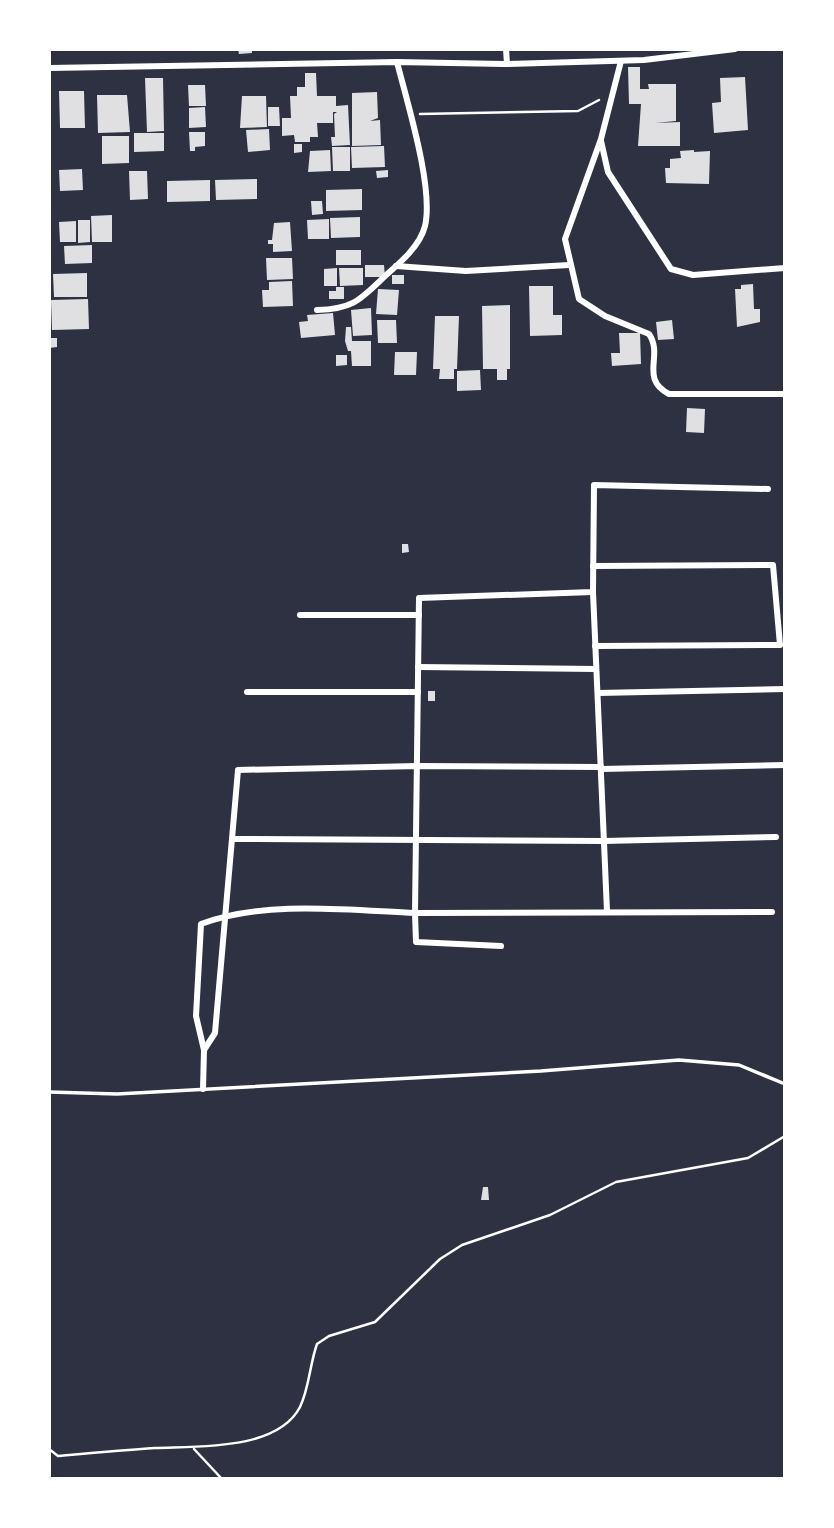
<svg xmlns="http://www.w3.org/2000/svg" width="834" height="1528" font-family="Lato,sans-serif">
  <rect width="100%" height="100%" fill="#2d3142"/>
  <g fill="#e0e0e3">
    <polygon points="238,49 252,49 252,53 239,54"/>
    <polygon points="628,67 640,67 640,89 649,89 648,84 676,84 676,121 655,123 680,122 680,146 638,146 641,104 629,104"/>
    <polygon points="305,73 316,73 317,96 336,96 336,106 348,105 350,145 332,146 331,137 335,137 334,114 337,112 333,112 333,123 317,123 318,137 310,137 310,142 295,142 294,135 282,136 282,118 291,118 290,96 297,96 297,87 305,87"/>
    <polygon points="745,77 748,130 714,133 712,103 721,102 720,78"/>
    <polygon points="145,78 163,78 164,131 147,132"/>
    <polygon points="188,85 205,85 206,106 189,106"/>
    <polygon points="59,91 84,91 85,128 60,128"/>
    <polygon points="377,92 378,118 370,121 380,120 381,145 352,146 352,93"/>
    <polygon points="97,95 127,95 130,132 98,133"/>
    <polygon points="242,96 266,96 267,127 240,128"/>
    <polygon points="205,107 206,127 189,128 189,108"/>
    <polygon points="268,107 279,107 280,126 268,126"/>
    <polygon points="269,129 270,150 248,152 246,130"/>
    <polygon points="189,132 205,132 205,146 195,147 195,151 190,151"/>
    <polygon points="134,133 164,133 164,151 134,152"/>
    <polygon points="102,136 129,136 129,163 102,164"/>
    <polygon points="294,144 302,144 302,152 294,153"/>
    <polygon points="384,146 385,167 352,168 351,147"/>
    <polygon points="332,147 350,147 350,171 333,171"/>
    <polygon points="330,150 331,171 308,172 310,151"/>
    <polygon points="694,150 694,152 710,151 709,184 666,183 665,168 670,168 670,159 681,158 680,151"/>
    <polygon points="82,169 83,190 60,191 59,170"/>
    <polygon points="388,170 388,177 377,178 376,171"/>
    <polygon points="129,171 147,171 148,199 130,200"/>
    <polygon points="257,179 257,199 216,200 215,180"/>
    <polygon points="210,180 210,201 167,202 167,181"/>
    <polygon points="362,189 362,210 326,211 326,190"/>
    <polygon points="311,201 322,201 323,214 312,215"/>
    <polygon points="112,215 112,242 92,242 91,216"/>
    <polygon points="360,217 360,237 331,238 330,218"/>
    <polygon points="329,219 329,239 308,239 307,220"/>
    <polygon points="78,220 90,220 90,242 78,243"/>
    <polygon points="76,221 76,242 60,242 59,222"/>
    <polygon points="290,222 292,251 273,252 273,244 268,244 268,240 272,240 274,223"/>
    <polygon points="92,245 92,263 65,264 64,246"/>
    <rect x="336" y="250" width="25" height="15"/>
    <polygon points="266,258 292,258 293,279 267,280"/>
    <polygon points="365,265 384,265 385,277 365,277"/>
    <polygon points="337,268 337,286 324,286 324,269"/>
    <polygon points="339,268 363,268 363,285 340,286"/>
    <polygon points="87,273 87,297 54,297 53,274"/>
    <rect x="392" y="275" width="12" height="9"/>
    <polygon points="292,281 293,306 263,307 262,290 269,290 269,282"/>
    <polygon points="753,284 754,309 760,309 760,322 737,327 735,289 741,289 741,285"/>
    <polygon points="529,286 553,286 553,315 562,315 562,335 530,336"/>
    <polygon points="336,287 344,287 344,299 329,299 329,291 336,291"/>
    <polygon points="378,289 399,290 397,315 376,314"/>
    <polygon points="88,299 89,329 52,330 51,300"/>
    <polygon points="510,305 510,369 507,369 507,380 497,380 497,369 483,369 482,306"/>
    <polygon points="371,308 372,335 353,336 351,310"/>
    <polygon points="333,313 335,335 301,338 299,322 308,321 307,315"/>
    <polygon points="435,316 459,316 457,369 454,369 454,379 439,379 440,369 433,369"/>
    <polygon points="377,320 396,320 397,343 378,343"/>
    <polygon points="672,320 674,339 658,340 656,322"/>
    <polygon points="346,327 351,327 352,341 371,341 371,366 352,366 351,351 348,351 345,341"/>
    <polygon points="619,333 640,333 641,364 612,366 611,353 620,353"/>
    <polygon points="49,338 57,338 57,347 49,348"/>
    <polygon points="395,352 417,352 416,375 394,375"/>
    <polygon points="336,355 347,355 347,365 336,366"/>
    <polygon points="480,370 481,390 457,391 457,371"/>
    <polygon points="687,408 705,409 704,433 686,432"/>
    <polygon points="402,544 408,544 409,552 402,553"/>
    <rect x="428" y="691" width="7" height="10"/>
    <polygon points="483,1187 488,1187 489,1200 481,1200"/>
  </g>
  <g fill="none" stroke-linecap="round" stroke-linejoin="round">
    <g stroke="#fff" stroke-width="2.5">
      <polyline points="420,114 578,111 599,100"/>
      <path d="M 49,1449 L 58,1456 C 91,1453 123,1450 155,1448 C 197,1446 277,1451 300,1407 C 309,1389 310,1363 317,1344 L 329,1336 L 375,1322 L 440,1259 L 462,1245 L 550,1215 L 616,1182 L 748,1158 L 785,1136"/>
      <polyline points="194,1449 222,1479"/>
    </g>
    <polyline stroke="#fff" stroke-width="3.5" points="49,1092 117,1094 541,1071 679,1060 739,1065 785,1084"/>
    <g stroke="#fff" stroke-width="6">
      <polyline points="506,49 507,64"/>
      <path d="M 621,61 L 601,139 L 565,239 L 579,299 L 605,316 L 649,334 C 664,356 639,378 669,394 L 785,394"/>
      <polyline points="49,68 397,62 504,64 644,60 735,49"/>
      <polyline points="601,141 608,172 671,269 693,275 785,268"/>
      <polyline points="396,266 466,271 569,265"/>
      <path d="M 317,310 C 353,309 360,300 385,276 C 400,263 420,246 425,226 C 434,188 407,102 397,62"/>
      <polyline points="768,489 594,485 593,592 419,598 415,913 772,912"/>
      <polyline points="593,566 773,565 780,645 595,646"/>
      <polyline points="593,592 607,911"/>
      <polyline points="300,615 419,615"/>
      <polyline points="418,667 596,669"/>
      <polyline points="247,692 418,692"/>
      <polyline points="598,693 785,689"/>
      <polyline points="601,769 785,765"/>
      <polyline points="233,839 604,841 776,837"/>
      <polyline points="204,1050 215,1033 238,770 417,766 601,767"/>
      <path d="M 203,1089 L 204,1050 L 196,1016 L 201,924 C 264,900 348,910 415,913 L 416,942 L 501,946"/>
    </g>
  </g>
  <rect width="834" height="1528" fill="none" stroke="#ffffff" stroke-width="102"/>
</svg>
